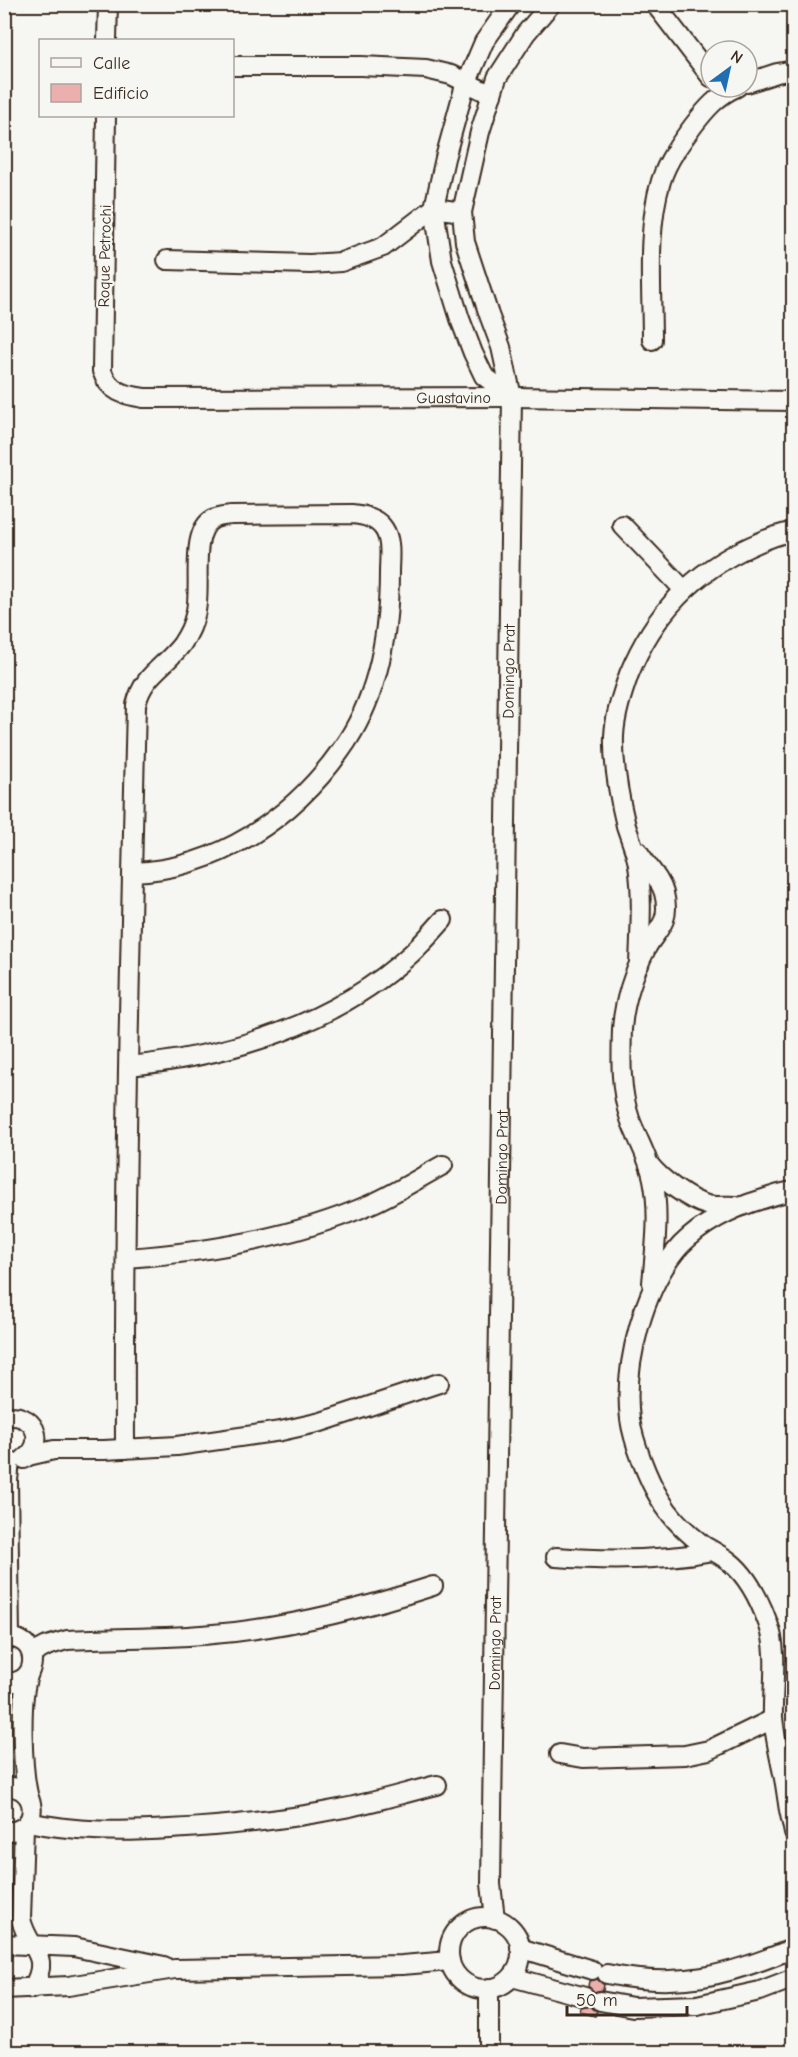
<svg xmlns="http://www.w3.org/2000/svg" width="798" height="2057" font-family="'Comic Neue',sans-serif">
  <rect width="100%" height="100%" fill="#f6f6f2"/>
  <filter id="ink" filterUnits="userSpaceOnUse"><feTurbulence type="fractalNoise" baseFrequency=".0167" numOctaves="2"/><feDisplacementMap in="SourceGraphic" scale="12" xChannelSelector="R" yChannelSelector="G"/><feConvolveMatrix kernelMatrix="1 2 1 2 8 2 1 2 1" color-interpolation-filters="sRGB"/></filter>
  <g filter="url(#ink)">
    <g fill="#ebb0ad" stroke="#3b2a1e" stroke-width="1.5">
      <polygon points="597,1979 604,1985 603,1990 594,1992 588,1986 589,1981"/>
      <polygon points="590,2006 597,2011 595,2016 580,2012 581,2008"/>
    </g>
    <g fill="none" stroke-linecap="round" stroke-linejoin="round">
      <g stroke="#3b2a1e" stroke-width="22">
        <g id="street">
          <polyline points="511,4 484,42 464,89 445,158 434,208 442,261 460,319 473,353 484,376 512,397"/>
          <polyline points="655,4 711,77"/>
          <polyline points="107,40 108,4"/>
          <polyline points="232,66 361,66 426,69 451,75 492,95"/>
          <polyline points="747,83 777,73 794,70"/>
          <path id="s1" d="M 106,116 L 102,371 C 109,392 124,395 144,398 L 512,397 L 794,401"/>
          <polyline points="167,260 310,264 341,262 383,247 434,208 462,212"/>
          <path d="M 652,340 C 652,290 646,229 661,181 C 667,161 681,142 693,126 C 706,109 718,95 737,87"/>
          <polyline points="622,525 684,590"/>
          <path d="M 638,851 C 646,865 660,878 664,893 C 666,901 667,912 664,920 C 660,930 652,938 647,947 C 634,972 624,1001 622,1029 C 621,1060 620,1090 630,1119 C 637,1139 649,1158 653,1179 C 660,1213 655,1249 652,1283"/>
          <path d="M 639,965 C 640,931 643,898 638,865 C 636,852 630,838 626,826 C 619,797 613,765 614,736 C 615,715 622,694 629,674 C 653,615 693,572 751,546 C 764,540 779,534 794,531"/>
          <path d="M 129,1066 C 231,1056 335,1024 412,953 C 423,943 433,931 443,920"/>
          <path d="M 649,1164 C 661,1179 688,1200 707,1205 C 716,1207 727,1205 736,1206"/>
          <path d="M 794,1191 C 783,1192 773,1196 763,1199 C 732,1208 704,1222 681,1245 C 644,1285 623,1365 630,1419 C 633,1441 648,1480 660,1499 C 670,1516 687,1533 703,1545 C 712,1551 722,1555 730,1562 C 749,1577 760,1601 768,1623 C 779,1651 772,1687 773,1717 C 775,1740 781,1762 785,1784 C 787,1801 790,1817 794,1833"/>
          <path d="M 126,1258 C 209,1252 294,1238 371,1204 C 396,1193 419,1178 443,1165"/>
          <path d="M 4,1417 C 33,1410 49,1442 24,1459"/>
          <path d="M 125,1449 C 124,1201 130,953 136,705 C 143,674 165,667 182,644 C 188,635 193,625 195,615 C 203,589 188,533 213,519 C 219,516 225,516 231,515 L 352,514 C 364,515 377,518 384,529 C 392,541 389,559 389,573 C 389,635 378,699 341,750 C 293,818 218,869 133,872"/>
          <polyline points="28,1456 54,1450 104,1450 177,1446 281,1431 321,1422 439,1383"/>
          <polyline points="10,1461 8,1480 10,1637"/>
          <path d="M 556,1557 C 608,1561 661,1561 713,1551"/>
          <path d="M 4,1638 C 41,1633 42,1687 4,1682"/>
          <path d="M 32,1654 L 47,1646 L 67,1640 C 116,1637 165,1639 213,1634 C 288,1628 362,1609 433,1586"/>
          <polyline points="560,1754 583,1758 685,1755 709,1750 773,1719"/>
          <path d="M 4,1787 C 40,1783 42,1835 4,1831"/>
          <path d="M 29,1798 C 22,1772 19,1697 29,1673"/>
          <path d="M 28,1822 C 76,1832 122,1832 170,1829 C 226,1826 283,1820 339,1809 C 372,1803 404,1793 437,1785"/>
          <path d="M 24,1827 L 21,1919 C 28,1951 53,1953 32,1989"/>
          <circle cx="485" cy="1953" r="36"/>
          <path id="s2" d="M 495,1919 L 491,1884 L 512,397 L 501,347 L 489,315 L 465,242 L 462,212 L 480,132 L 497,78 L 526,33 L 551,4"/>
          <polyline points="4,1944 74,1947 164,1966"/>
          <polyline points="520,1948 592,1970"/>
          <path d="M 607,1974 C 679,1989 727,1976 794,1948"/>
          <polyline points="512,1977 585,1997"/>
          <polyline points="4,1989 68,1986 175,1969 402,1965 450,1961"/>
          <polyline points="600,2001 633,2007 697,2005 760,1991 794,1978"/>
          <polyline points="489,2052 489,1988"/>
        </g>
      </g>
      <use href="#street" stroke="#f6f6f2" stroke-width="18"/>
    </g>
  </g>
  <g text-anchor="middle" stroke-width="4.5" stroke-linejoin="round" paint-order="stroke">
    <g font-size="16" fill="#3b2a1e" stroke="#f6f6f2">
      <text transform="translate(104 256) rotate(-89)" y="6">Roque Petrochi</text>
      <text dy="6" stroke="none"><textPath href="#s1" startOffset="618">Guastavino</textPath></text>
      <text dy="6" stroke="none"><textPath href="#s2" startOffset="1248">Domingo Prat</textPath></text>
      <text dy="6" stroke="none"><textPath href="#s2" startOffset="762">Domingo Prat</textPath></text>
      <text dy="6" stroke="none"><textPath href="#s2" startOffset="276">Domingo Prat</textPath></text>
    </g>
  </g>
  <rect width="798" height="2057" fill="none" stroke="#f6f6f2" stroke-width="24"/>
  <rect x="12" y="12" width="774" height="2033" fill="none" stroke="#3b2a1e" stroke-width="2" filter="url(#ink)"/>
  <rect x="39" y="39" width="195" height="78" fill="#f6f6f2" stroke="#aba49d" stroke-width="1.5"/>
  <rect x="51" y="58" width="30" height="9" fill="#f6f6f2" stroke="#aba49d" stroke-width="1.5"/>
  <text x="93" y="69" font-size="18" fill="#3b2a1e">Calle</text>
  <rect x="51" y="84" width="30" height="18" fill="#ebb0ad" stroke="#aba49d" stroke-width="1.5"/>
  <text x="93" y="99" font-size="18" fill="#3b2a1e">Edificio</text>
  <g transform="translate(729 69) rotate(33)"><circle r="28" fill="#f6f6f2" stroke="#aba49d" stroke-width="1.5"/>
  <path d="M0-4.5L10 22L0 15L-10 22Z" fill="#1f6fb2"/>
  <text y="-9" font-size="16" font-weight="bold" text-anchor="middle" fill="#3b2a1e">N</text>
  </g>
  <path d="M567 2006v9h120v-9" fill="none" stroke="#3b2a1e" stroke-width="3"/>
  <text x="576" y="2006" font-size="18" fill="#3b2a1e" stroke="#f6f6f2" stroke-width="4.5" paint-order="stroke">50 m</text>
</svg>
